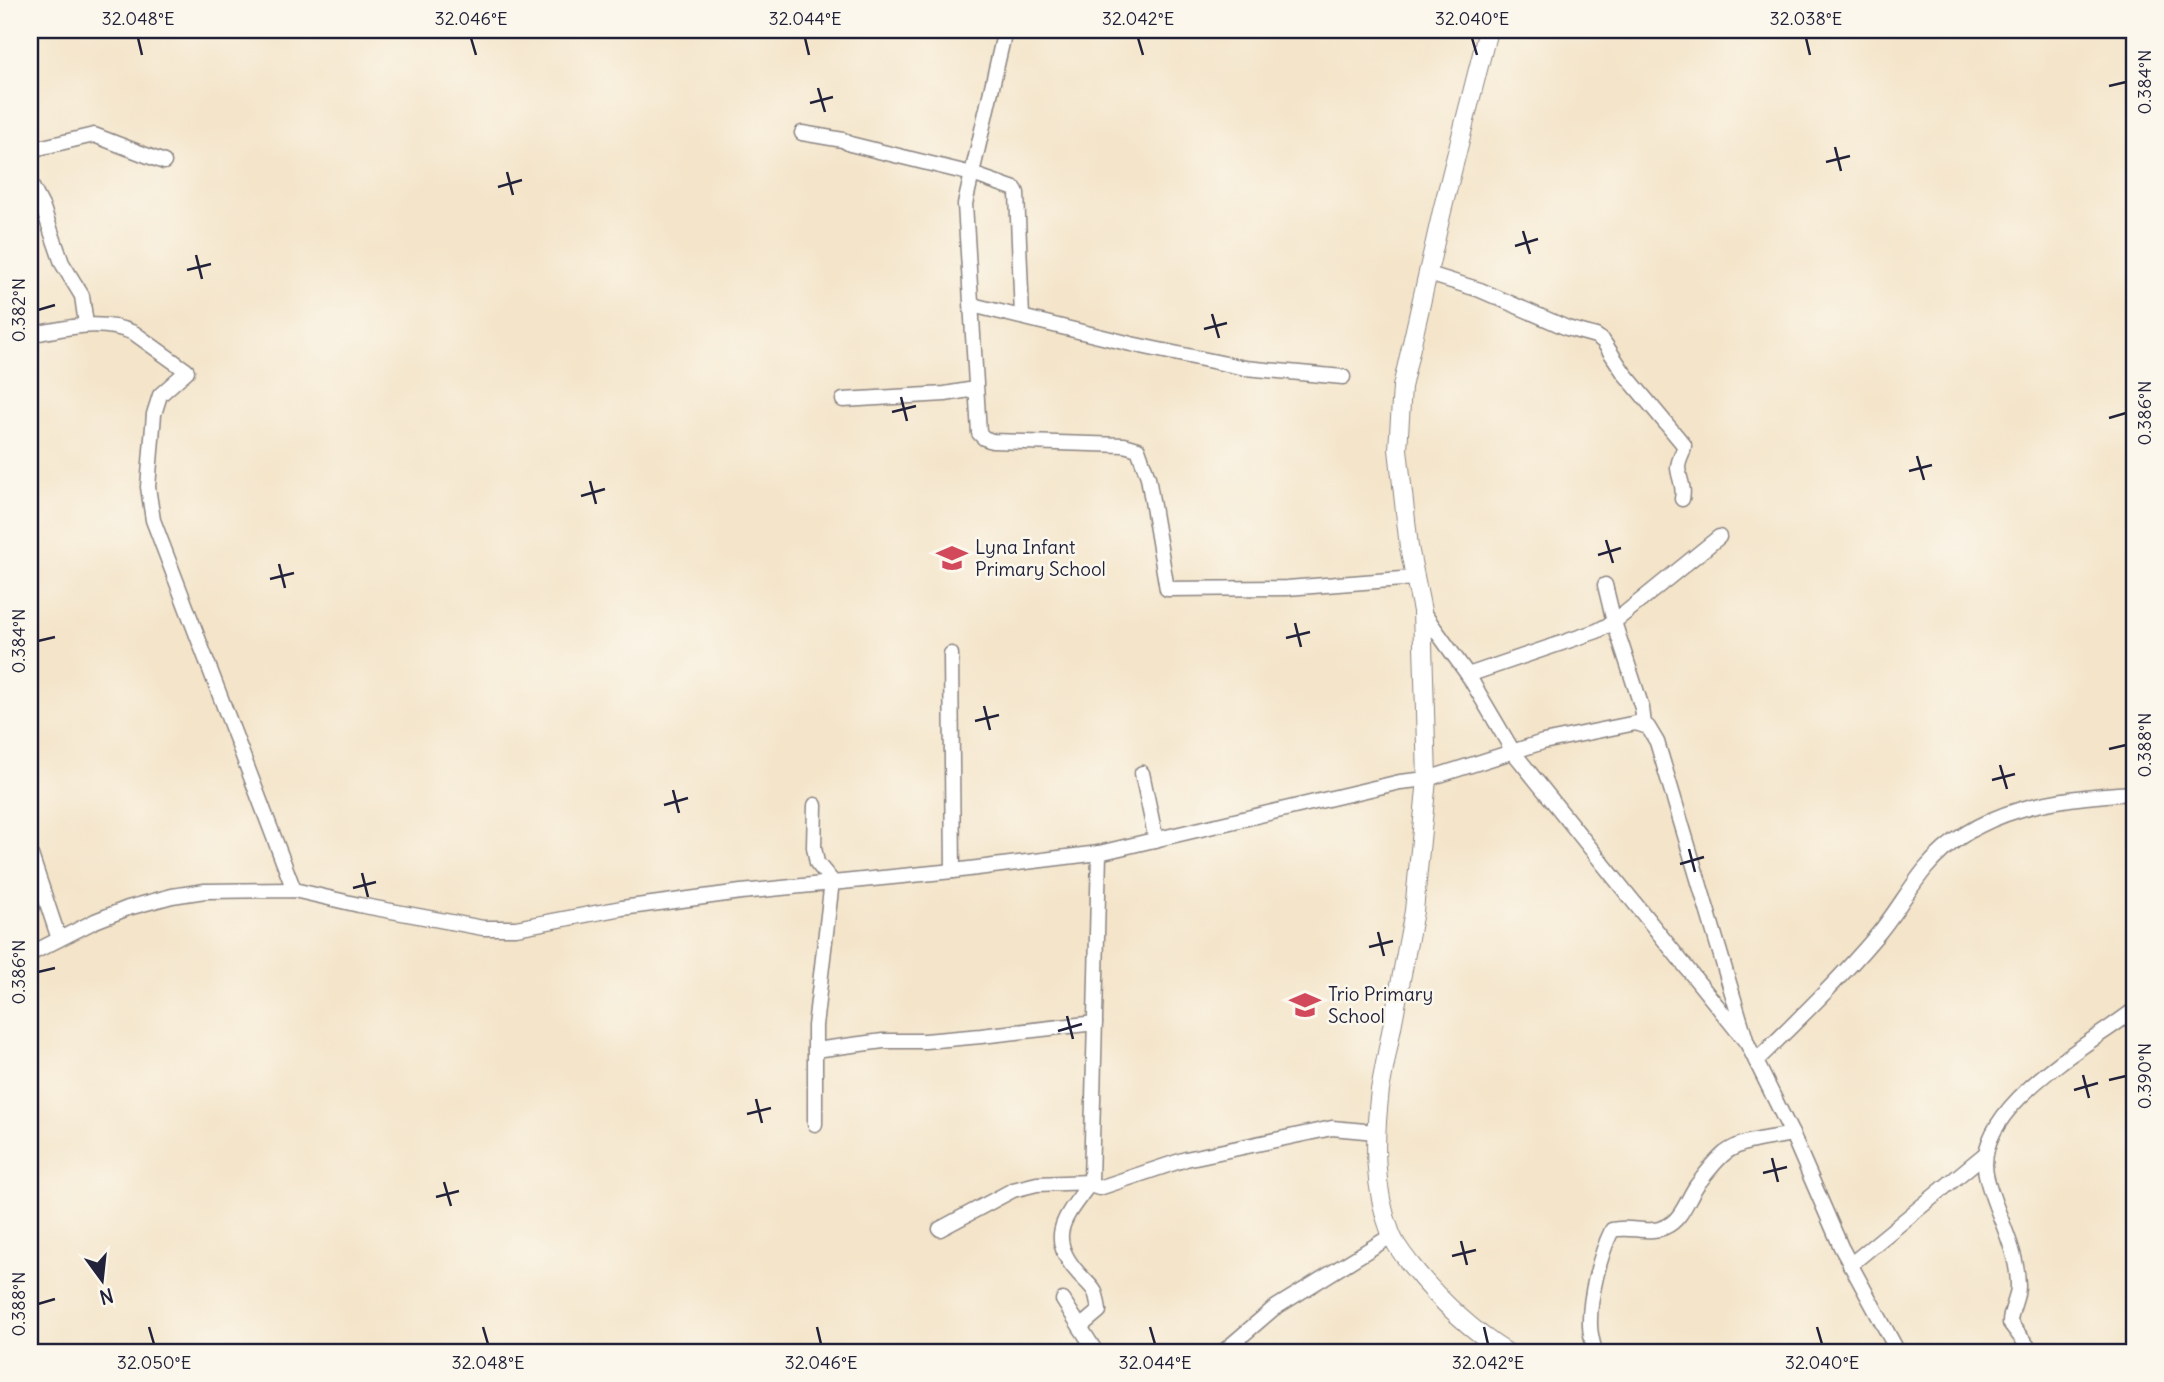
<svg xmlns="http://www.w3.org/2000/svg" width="2164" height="1382" font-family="Delius,sans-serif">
  <rect width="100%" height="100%" fill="#fbf7ec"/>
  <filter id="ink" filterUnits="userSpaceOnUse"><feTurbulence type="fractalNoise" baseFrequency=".0143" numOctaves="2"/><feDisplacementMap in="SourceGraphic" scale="14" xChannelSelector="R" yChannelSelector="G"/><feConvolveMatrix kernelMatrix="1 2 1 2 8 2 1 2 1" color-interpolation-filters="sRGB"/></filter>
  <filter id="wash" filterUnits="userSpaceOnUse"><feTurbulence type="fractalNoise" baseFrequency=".00686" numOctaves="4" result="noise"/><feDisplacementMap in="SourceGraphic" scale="28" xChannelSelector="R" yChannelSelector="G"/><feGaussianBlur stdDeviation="1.57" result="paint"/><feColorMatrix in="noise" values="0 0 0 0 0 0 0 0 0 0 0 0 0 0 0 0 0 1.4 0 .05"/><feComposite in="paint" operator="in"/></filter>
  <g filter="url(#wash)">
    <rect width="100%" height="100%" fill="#f4e5ca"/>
  </g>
  <g filter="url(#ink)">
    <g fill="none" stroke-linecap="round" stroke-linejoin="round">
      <g stroke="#8b8482" stroke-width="17">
        <g id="minor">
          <polyline points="1005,30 965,204 979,433 984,438 992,441 1124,445 1138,449 1148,477 1167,589 1287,588 1415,578"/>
          <polyline points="802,133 843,140 850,144 972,174 1015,189 1017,193 1022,317"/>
          <polyline points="30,150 94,135 164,162"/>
          <polyline points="30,183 43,208 62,263 82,296 86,324"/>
          <path d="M 1429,274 L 1480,290 L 1567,328 L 1596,336 L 1603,341 L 1624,373 L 1684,445 C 1684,454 1678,459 1678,468 C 1679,479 1685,487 1682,499"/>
          <polyline points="972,305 1131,344 1245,368 1343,377"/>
          <path d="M 30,335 C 64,328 100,318 134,333 L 187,371 L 160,395 L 154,414 L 148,487 L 153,520 L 294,890"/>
          <polyline points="843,400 945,394 975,389"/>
          <polyline points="1605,585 1614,622 1642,708 1644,724"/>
          <polyline points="1422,611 1468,675 1514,753 1747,1043 1792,1134 1841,1247 1898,1352"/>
          <polyline points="951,654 953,871"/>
          <polyline points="1468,675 1597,631 1614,622 1719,537"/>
          <polyline points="1142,773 1156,840"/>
          <polyline points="815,805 814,847 817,863 832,881 815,1026 815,1124"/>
          <polyline points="30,852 59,939"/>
          <polyline points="1099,853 1091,1182 1093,1186 1099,1188 1186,1159 1332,1128 1376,1132"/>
          <polyline points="30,954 95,921 128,908 172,896 205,891 294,890 359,905 483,928 516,928 622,908 741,892 953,871 1099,853 1400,782 1427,779 1543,742 1636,723 1648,727 1657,742 1747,1043"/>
          <polyline points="815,1050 883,1041 925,1041 981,1036 1095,1023"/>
          <path d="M 1756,1061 C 1798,1020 1840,979 1878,934 C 1895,914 1908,890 1925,869 C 1976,807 2060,797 2134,793"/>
          <path d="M 940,1229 L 1013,1190 L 1037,1184 L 1091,1182 C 1066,1216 1044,1236 1079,1274 C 1095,1291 1096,1288 1099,1311 L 1080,1327"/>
          <polyline points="1850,1265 1985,1154"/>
          <polyline points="1063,1300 1096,1352"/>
          <polyline points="1223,1352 1273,1309 1391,1236"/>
          <path d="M 1595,1352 C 1593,1344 1590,1334 1590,1325 C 1589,1298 1600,1254 1612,1230 C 1629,1225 1648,1235 1665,1227 C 1682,1220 1687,1199 1697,1185 C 1705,1175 1715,1161 1725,1153 C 1744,1139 1770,1139 1792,1134"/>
          <path d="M 2032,1352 L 2010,1323 C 2010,1310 2018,1299 2018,1286 C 2018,1249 1996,1214 1987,1179 C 1968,1109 2090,1045 2134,1010"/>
        </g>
      </g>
      <g stroke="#8b8482" stroke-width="20">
        <path id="major" d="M 1488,30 L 1442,211 L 1402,387 L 1398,449 L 1409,547 L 1422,611 L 1427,779 L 1414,911 L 1380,1090 C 1374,1139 1373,1187 1391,1234 C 1395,1245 1404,1256 1411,1265 C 1439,1300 1469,1329 1506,1352"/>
      </g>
      <use href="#minor" stroke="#fff" stroke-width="14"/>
      <use href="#major" stroke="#fff" stroke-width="18"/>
    </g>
  </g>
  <path fill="none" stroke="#22223b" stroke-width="2.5" d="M 138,38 L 142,55M 471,38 L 476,55M 805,38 L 809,55M 1138,38 L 1143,55M 1472,38 L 1477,55M 1806,38 L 1810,55M 2109,86 L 2126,82M 818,88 L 825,112M 810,103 L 833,97M 1835,147 L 1841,171M 1826,162 L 1850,156M 507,172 L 513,195M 498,187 L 522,180M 1523,231 L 1530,254M 1515,246 L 1538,239M 196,255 L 202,279M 187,270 L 211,264M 38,310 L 55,305M 1212,314 L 1219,338M 1204,329 L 1227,323M 901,397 L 907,421M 892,412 L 916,406M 2109,418 L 2126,413M 1917,456 L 1924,480M 1909,471 L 1932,465M 590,481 L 596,504M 581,496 L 605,489M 1606,540 L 1613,563M 1598,555 L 1621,548M 279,564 L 285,588M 270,579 L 294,573M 1295,623 L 1301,647M 1286,638 L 1310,632M 38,641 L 55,637M 984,706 L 990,730M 975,721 L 999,715M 2109,749 L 2126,745M 2000,765 L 2007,789M 1992,780 L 2015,774M 673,790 L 679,813M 664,805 L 688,798M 1689,849 L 1695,872M 1680,864 L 1704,857M 362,873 L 368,897M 353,888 L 376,882M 1378,932 L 1384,956M 1369,947 L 1393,941M 38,972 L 55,968M 1067,1016 L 1073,1039M 1058,1031 L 1082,1024M 2083,1075 L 2089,1098M 2109,1080 L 2126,1076M 2074,1090 L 2098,1083M 756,1099 L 762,1123M 747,1114 L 771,1108M 1772,1158 L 1778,1182M 1763,1173 L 1787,1167M 444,1182 L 451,1206M 436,1197 L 459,1191M 1461,1241 L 1467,1265M 1452,1256 L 1476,1250M 38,1304 L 55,1299M 149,1327 L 154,1344M 483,1327 L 488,1344M 817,1327 L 821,1344M 1150,1327 L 1155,1344M 1484,1327 L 1488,1344M 1817,1327 L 1822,1344"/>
  <defs>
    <g id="school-bare" transform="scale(2.415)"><path d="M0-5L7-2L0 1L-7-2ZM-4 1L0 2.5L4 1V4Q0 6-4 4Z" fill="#d1495b" stroke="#fbf7ec" stroke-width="2.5" paint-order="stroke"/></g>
  </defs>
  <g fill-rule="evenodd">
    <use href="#school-bare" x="952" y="558"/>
    <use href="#school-bare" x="1305" y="1005"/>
  </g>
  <g text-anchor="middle" stroke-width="5" stroke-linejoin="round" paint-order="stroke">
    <g font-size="19" fill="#22223b" stroke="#fbf7ec" text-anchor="start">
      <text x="975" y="554">Lyna Infant<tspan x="975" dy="22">Primary School</tspan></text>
      <text x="1328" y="1001">Trio Primary<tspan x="1328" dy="22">School</tspan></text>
    </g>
  </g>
  <rect width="2164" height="1382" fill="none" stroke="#fbf7ec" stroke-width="77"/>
  <g transform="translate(102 1280) rotate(165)" stroke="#fbf7ec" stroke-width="5" paint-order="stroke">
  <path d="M0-5L12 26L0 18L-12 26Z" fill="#22223b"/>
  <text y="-10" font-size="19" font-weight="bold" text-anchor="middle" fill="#22223b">N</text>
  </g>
  <rect x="38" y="38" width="2088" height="1306" fill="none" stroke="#22223b" stroke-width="2.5"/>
  <g font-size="18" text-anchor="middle" fill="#22223b">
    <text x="138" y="25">32.048°E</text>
    <text x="471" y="25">32.046°E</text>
    <text x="805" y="25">32.044°E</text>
    <text x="1138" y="25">32.042°E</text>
    <text x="1472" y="25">32.040°E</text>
    <text x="1806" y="25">32.038°E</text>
    <text transform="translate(2145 82) rotate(-90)" y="6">0.384°N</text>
    <text transform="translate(19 310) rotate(-90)" y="6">0.382°N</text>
    <text transform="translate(2145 413) rotate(-90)" y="6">0.386°N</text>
    <text transform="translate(19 641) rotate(-90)" y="6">0.384°N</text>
    <text transform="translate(2145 745) rotate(-90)" y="6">0.388°N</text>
    <text transform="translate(19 972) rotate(-90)" y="6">0.386°N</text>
    <text transform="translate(2145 1076) rotate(-90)" y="6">0.390°N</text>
    <text transform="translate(19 1304) rotate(-90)" y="6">0.388°N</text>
    <text x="154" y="1369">32.050°E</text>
    <text x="488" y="1369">32.048°E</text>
    <text x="821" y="1369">32.046°E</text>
    <text x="1155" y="1369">32.044°E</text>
    <text x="1488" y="1369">32.042°E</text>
    <text x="1822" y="1369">32.040°E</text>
  </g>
</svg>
